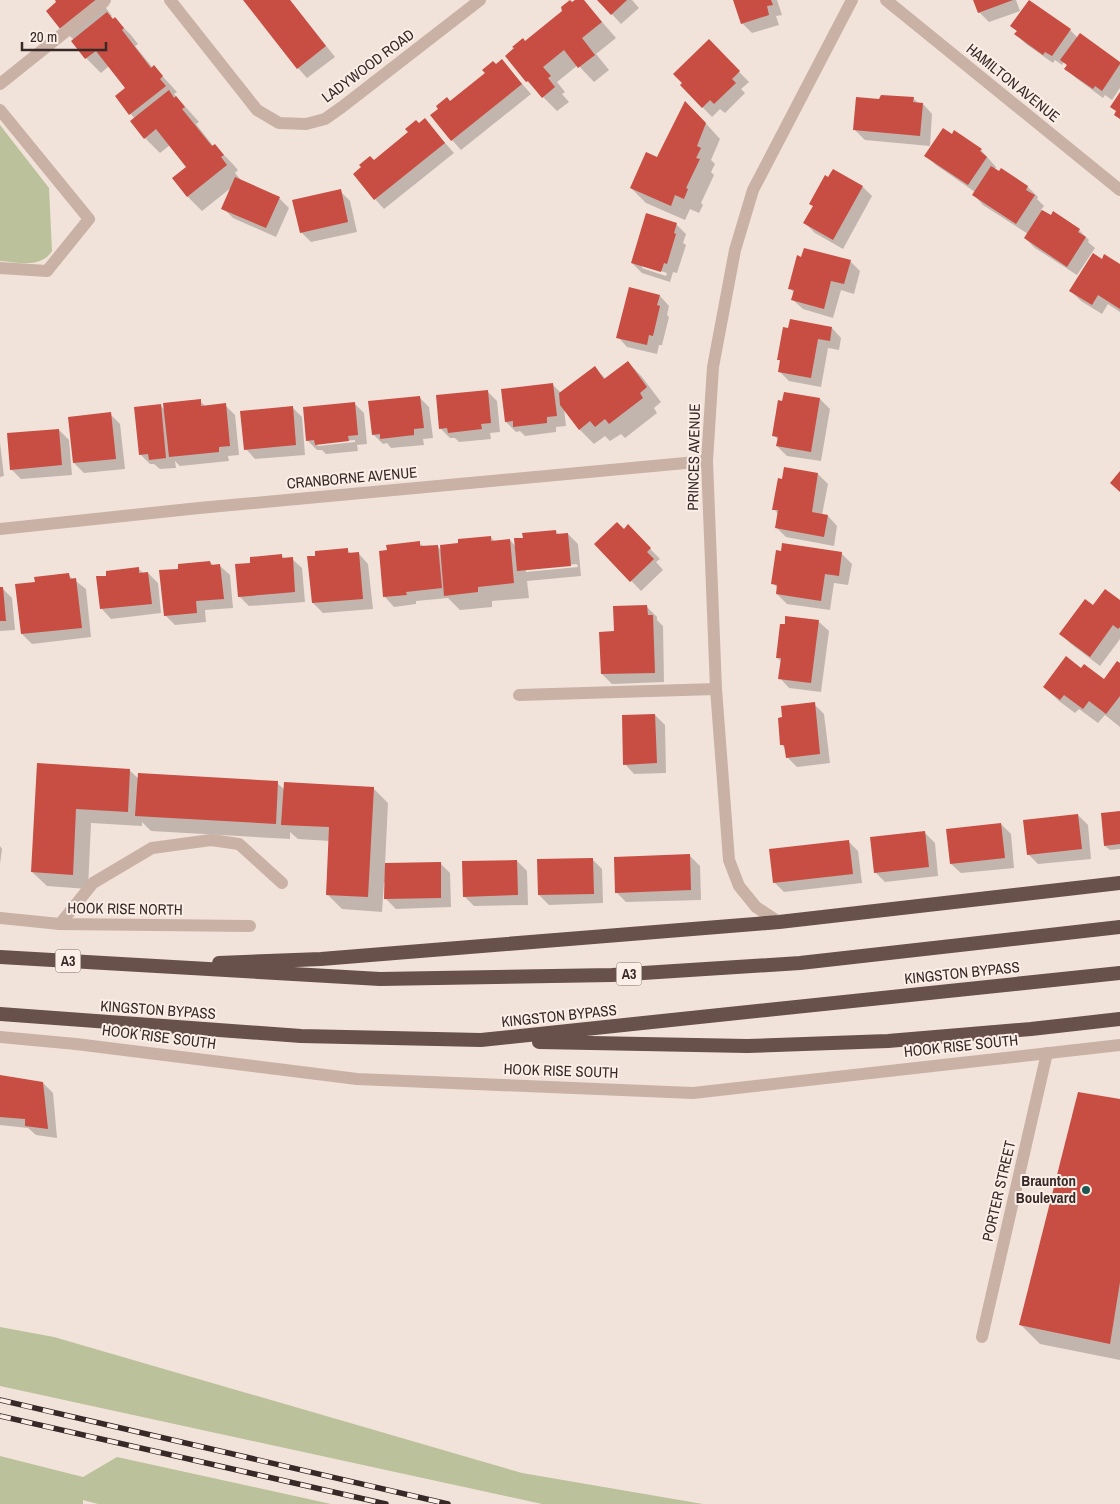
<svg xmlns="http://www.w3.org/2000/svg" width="1120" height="1504" font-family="'Archivo Narrow',sans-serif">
  <rect width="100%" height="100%" fill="#f2e3da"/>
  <g fill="#bbc19a">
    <path d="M 0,125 L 49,188 L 52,251 C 41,269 17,262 0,261 Z"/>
    <polygon points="0,1327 54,1337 522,1473 703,1504 542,1504 0,1386"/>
    <polygon points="0,1456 83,1477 117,1457 331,1504 98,1504 83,1500 83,1504 0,1504"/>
  </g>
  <g fill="#0003" fill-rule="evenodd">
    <polygon points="56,0 105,0 109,5 106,8 112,16 110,17 114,20 115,19 130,34 138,44 135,46 153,68 154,67 177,92 174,94 199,122 196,124 214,147 215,146 230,161 238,170 235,173 241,180 279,198 289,208 276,237 233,218 223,208 232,187 202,211 187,196 188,167 170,145 160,153 145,138 135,119 116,97 127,88 109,66 101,73 86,58 74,40 62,29 58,2"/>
    <polygon points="272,0 290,0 335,57 307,78 298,68"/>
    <polygon points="577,0 583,0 616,38 596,54 609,70 594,82 578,65 557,82 565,92 562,94 569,102 557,111 527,81 525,42"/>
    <polygon points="599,0 632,0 639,8 621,24"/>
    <polygon points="735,0 777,0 782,15 776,16 779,25 752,33 742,23"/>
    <polygon points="975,0 1016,0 1020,11 989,22 979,12"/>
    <polygon points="1012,26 1070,30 1078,38 1120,64 1120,88 1112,100 1105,95 1103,98 1076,78 1066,68 1068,66 1064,62 1062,65 1055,60 1053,63 1026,44 1016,34 1018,32"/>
    <polygon points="709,41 749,82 741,89 745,93 725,113 720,109 712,117 681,85"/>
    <polygon points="502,61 531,94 461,150 452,140 451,103"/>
    <polygon points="913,98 919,104 923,104 932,114 930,146 865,140 855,130"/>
    <polygon points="700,117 720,139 711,160 715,164 711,172 714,175 701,203 703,205 699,213 690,209 685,220 646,203 631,188 658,159"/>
    <polygon points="425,120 454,153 384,209 375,199 419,124"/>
    <polygon points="981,150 996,167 995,170 999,173 1001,170 1028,187 1038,197 1037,199 1044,206 1041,210 1051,217 1053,213 1079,230 1089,240 1088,242 1095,248 1077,275 1035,248 1025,238 1028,234 983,205 974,195 975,192 936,165 926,155"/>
    <polygon points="863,187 872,196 843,249 815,233 805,223 814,207 810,204"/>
    <polygon points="340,191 350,201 357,232 311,242 301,232"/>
    <path d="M 676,224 L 686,234 L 683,243 L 686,245 L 677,273 L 673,272 L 670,282 L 642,273 L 632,263 ZM 642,265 L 667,273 L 666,276 L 642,268 Z"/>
    <polygon points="1102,260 1120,265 1120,312 1108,304 1102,314 1081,301 1071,291"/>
    <polygon points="850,261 860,271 854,294 841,290 833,318 803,309 793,300 794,293 790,288"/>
    <polygon points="660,296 669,306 667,315 669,317 662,345 659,345 657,354 627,347 618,337"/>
    <polygon points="832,328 841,338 839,350 828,348 821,387 789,381 779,371 781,362 778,359"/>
    <polygon points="628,362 642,377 661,402 654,408 657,413 625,438 621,434 610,441 605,436 594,444 579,429 564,409 566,426 556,427 556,432 525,436 520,431 516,432 506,422 553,385 561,393 595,368 606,379"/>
    <polygon points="487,391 497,401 500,432 490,433 491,439 459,442 455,438 450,438 440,428"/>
    <polygon points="785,393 820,399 830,409 821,461 787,456 777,446 778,440 774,435"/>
    <polygon points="419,397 429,407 433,438 423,439 424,445 391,448 387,443 383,444 373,434"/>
    <polygon points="200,401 206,407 225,405 235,415 239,455 228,456 229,461 180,466 175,461 176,468 160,469 154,464 150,464 140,454 160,405 165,410"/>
    <path d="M 354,403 L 364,413 L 367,444 L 357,445 L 358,451 L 326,454 L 322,450 L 317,450 L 307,440 ZM 355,440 L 355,442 L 318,446 L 316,443 Z"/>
    <polygon points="292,407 302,417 305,455 255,459 246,449"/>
    <polygon points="110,414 120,424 125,469 84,473 74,463"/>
    <polygon points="59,430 69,440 72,475 21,479 11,469"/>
    <polygon points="0,443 4,476 0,477"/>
    <polygon points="785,468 818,474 828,484 822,515 828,516 837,526 834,546 786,537 776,527 778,514 774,509"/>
    <polygon points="628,526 660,559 656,562 663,570 641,591 596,544 624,530"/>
    <path d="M 556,531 L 559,535 L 568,534 L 578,544 L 581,576 L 527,581 L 529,598 L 492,601 L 492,607 L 460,610 L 448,598 L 416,601 L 416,604 L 394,607 L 385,597 L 419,543 L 424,547 L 437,546 L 441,550 L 491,537 L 495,542 L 510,540 L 516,547 L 524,539 ZM 577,564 L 578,567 L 526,572 L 526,569 Z"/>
    <polygon points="347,550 352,554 359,554 368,564 373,609 323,613 313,603 308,558"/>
    <polygon points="842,554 852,564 848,585 834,583 830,610 787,604 777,594 778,588 773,583"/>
    <polygon points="281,555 285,559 292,559 302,568 305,602 249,606 239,596 251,564"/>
    <polygon points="210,562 214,566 220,566 230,575 233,608 205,610 206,622 175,625 165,615 180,570"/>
    <polygon points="138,568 144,574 148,573 158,583 161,613 111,619 102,609 107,577"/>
    <polygon points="68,575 86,589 91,637 32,644 22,634 17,585 36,583"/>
    <polygon points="0,588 2,588 12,598 15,630 0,631"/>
    <polygon points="1120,602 1120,639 1100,666 1071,644 1061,634 1094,607"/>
    <polygon points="647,607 657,617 657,620 663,626 664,682 612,684 602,674 615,633"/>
    <polygon points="819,622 829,631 821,692 789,688 780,678 782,662 777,658"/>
    <polygon points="1120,665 1120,727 1105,715 1098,723 1079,709 1075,713 1059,701 1044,687 1081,669 1104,681"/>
    <polygon points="814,704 824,714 830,763 797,767 787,757 786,749 782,745"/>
    <polygon points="655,715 665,725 666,773 634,774 625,764"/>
    <polygon points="38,765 129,770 139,779 277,783 285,790 373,788 388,803 385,865 440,863 450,873 451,907 396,909 386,899 386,883 384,883 382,912 342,909 327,894 330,841 298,839 290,832 290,839 151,831 142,822 142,826 91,823 88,889 47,886 32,872"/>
    <polygon points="1120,812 1120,849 1110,850 1105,846"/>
    <polygon points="1078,815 1088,825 1091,859 1038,864 1028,854"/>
    <polygon points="1001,824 1011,834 1014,868 961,873 951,864"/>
    <polygon points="925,833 935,843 938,876 885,882 875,872"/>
    <polygon points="848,841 858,851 862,883 784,892 774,882"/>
    <polygon points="0,846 2,849 0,864"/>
    <polygon points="690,856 700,866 701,900 626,902 616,892"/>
    <polygon points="592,859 602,869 603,903 549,905 539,895"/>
    <polygon points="517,861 527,871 528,905 474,906 464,896"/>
    <polygon points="0,1077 43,1083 53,1093 57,1138 36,1135 28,1128 0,1125"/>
    <polygon points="1120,1100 1120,1360 1040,1344 1020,1324"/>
  </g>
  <g fill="#c84d42">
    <polygon points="55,0 98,0 61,30 46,11 56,2"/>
    <polygon points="243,0 290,0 326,46 297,69"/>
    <polygon points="570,0 572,2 575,0 584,0 602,22 582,38 595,55 578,68 564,50 543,67 551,76 548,78 555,87 542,98 528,81 526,82 505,56 514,48 512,47 523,38 525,41 562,11 561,7"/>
    <polygon points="597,0 627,0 611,15"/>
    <polygon points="733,0 771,0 773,5 767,6 769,15 741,24"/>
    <polygon points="973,0 1013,0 978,13"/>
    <polygon points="1029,0 1071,29 1052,56 1045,52 1043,55 1014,34 1017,31 1010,26"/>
    <polygon points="107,12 113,19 115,17 124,28 122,30 151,68 154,65 163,76 160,79 166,86 129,115 115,96 125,88 96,51 85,59 71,41"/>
    <polygon points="1080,33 1120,62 1120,64 1102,91 1095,86 1093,89 1064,69 1067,65 1060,60"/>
    <polygon points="709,39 740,71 732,79 736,83 714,104 710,100 702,108 680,85 682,83 673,74"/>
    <polygon points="502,59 522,84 451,141 430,115 438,109 436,106 447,97 450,101 485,73 482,70 493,61 496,64"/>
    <polygon points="169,90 174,98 176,96 185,107 182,109 212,146 215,144 224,155 221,157 227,165 187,197 172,178 186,167 156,129 144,139 130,121"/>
    <polygon points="1120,92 1120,119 1114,115 1116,111 1110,107"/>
    <polygon points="881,95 914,97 913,102 923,103 920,136 853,130 856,97 879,99"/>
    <polygon points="685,101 706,123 697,146 701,148 696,158 700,159 686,188 688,189 684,199 675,195 671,206 630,188 646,152 657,157"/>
    <polygon points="425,118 445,143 374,200 353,174 361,167 359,165 370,156 374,160 408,132 405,129 416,120 419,123"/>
    <polygon points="943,128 952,134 954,130 982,149 980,151 987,157 968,185 924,156"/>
    <polygon points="991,166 999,171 1001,168 1028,186 1026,190 1035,195 1016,224 972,195"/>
    <polygon points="833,169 863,186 833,240 803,223 813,206 809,204 825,175 828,177"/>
    <polygon points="235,177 280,197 266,228 221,209"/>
    <polygon points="341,189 348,222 300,233 292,200"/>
    <polygon points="1042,210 1051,215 1053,211 1080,229 1078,232 1086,237 1067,267 1024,238"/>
    <polygon points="646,213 677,223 674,233 676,234 667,264 664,263 661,272 631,263"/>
    <polygon points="804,248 851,260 844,284 831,281 824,309 791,300 794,290 788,289 797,255 801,257"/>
    <polygon points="1093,253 1102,259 1104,254 1120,264 1120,309 1098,295 1092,305 1069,291"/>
    <polygon points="629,287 660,295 657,305 660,306 653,336 649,335 647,345 616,338"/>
    <polygon points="790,319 832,327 830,341 818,339 811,378 778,372 780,360 777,360 783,327 788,328"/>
    <polygon points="628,361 647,387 640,393 643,398 609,424 605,419 595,427 590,421 579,430 560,405 559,393 595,366 604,379"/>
    <polygon points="553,383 557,416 547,417 547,423 513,427 513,421 505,422 501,389"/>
    <polygon points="488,390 491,423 481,424 482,429 448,433 447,428 439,429 436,395"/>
    <polygon points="784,392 820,398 811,452 776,446 778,437 772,436 778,400 782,401"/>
    <polygon points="420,396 424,428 414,429 414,435 380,439 380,434 372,435 368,401"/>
    <polygon points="201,399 201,406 226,403 230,446 219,447 219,452 169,457 163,403"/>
    <polygon points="355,402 358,435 348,436 349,441 315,445 314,440 306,441 303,407"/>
    <polygon points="161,404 166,458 149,460 148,454 139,455 134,407"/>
    <polygon points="293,406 296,445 244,450 240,411"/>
    <polygon points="111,412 116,459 73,463 68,417"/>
    <polygon points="59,429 62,465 10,470 7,433"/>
    <polygon points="784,467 818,473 812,512 828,515 824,537 775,528 778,510 772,510 778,478 782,479"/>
    <polygon points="1120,471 1120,492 1110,483"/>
    <polygon points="617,522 624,529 628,524 651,548 647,552 654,559 630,582 594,544"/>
    <polygon points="556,530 556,534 568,533 571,566 517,571 514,538 523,538 522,533"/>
    <polygon points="491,536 491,541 510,539 514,583 478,587 478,592 444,596 440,545 458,543 458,539"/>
    <polygon points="420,541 420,546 438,545 442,588 406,592 407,595 383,597 379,551 387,550 386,545"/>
    <polygon points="782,543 842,552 839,576 825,574 821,601 776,594 777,585 771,584 776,550 781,551"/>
    <polygon points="348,548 348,553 359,552 363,599 312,603 307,556 315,556 315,551"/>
    <polygon points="282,554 282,558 293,557 295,592 238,597 235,564 250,563 250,557"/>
    <polygon points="210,561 211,565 220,564 224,599 196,601 197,613 164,616 159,570 178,569 178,564"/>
    <polygon points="139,567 139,573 148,572 152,604 100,609 96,576 106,576 106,571"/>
    <polygon points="69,573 70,579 76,578 82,628 21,634 15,584 35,582 34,577"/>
    <polygon points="0,587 3,587 6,621 0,621"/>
    <polygon points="1105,589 1120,600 1120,627 1118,629 1113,625 1090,657 1059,634 1085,599 1093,605"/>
    <polygon points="647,605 648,615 653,615 655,673 601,674 599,632 614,631 613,606"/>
    <polygon points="785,616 819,620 811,683 778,679 781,658 776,658 780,624 785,624"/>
    <polygon points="1066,656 1081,668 1084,664 1104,679 1117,661 1120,663 1120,696 1106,714 1089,701 1083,709 1064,695 1060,700 1043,687"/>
    <polygon points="815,702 820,754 786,758 784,745 780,745 778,718 782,717 781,706"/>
    <polygon points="655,714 657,763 623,765 622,715"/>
    <polygon points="37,763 130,769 128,812 76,809 73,875 31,872"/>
    <polygon points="138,773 278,781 276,824 135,816"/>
    <polygon points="284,782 374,787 368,897 326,895 329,827 281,825"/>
    <polygon points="1120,811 1120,844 1104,846 1101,813"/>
    <polygon points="1078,814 1082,849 1027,855 1023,820"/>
    <polygon points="1001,823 1005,858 950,864 946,829"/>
    <polygon points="925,831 929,867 874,873 870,837"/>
    <polygon points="849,840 853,874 773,883 769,849"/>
    <polygon points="690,854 691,890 615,893 614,857"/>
    <polygon points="593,858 594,894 538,895 537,859"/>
    <polygon points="517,860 518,895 463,897 462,861"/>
    <polygon points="441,862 441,898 384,899 385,863"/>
    <polygon points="0,1075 43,1082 48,1129 25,1126 25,1119 0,1117"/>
    <polygon points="1078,1092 1120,1099 1120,1282 1110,1344 1019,1325"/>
  </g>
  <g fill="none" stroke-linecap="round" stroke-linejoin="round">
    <g stroke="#cab1a6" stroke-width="12">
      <polyline points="0,84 105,0"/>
      <polyline points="0,110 89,219 47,271 0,268"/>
      <polyline points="519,695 716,689"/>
      <polyline points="60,924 93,883 152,848 211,840 239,844 282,883"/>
    </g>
    <g stroke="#cab1a6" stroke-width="12">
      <polyline points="170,0 257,110 279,123 306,124 325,119 342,107 480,0"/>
      <polyline points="886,0 1120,190"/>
      <polyline points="0,529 199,508 707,461"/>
      <polyline points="0,918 60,924 250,926"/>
      <polyline points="779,922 756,907 739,886 729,860 716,689 707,461 713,367 735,250 753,190 852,0"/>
      <polyline points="0,1037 76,1044 357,1079 693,1093 1120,1045"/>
      <polyline points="982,1337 1047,1053"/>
    </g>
    <g stroke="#68504b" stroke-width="14">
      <polyline points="0,957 380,979 612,975 800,963 1120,927"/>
      <polyline points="219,963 321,959 779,922 1120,883"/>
      <polyline points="0,1014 301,1036 481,1040 1120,973"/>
      <polyline points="539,1042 747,1046 888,1041 1031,1029 1120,1019"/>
    </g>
    <g stroke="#362927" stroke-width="5.5">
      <g id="rail">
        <polyline points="0,1400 448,1504"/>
        <polyline points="0,1416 386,1504"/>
      </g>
    </g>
    <use href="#rail" stroke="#faeee7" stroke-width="4" stroke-dasharray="11" stroke-linecap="butt"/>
  </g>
  <circle fill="#1c5852" stroke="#faeee7" stroke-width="2" cx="1086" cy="1190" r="5"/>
  <g text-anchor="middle" stroke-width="4" stroke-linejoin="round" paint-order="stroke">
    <g fill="#faeee7" stroke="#716461" stroke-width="1">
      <rect x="55.5" y="949.5" width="25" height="23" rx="4"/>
      <rect x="616.5" y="962.5" width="25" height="23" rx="4"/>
    </g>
    <g font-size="14" font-weight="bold" fill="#362927">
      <text x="68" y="966">A3</text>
      <text x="629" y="979">A3</text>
    </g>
    <g font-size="15" fill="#362927" stroke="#faeee7">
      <text transform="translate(368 66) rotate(-37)" y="5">LADYWOOD ROAD</text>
      <text transform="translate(1013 83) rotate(39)" y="5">HAMILTON AVENUE</text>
      <text transform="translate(694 457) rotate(-89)" y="5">PRINCES AVENUE</text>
      <text transform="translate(352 478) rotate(-5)" y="5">CRANBORNE AVENUE</text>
      <text transform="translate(125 909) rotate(1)" y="5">HOOK RISE NORTH</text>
      <text transform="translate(962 973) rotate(-6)" y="5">KINGSTON BYPASS</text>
      <text transform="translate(158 1010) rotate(4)" y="5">KINGSTON BYPASS</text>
      <text transform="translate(559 1016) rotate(-6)" y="5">KINGSTON BYPASS</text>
      <text transform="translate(159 1037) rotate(7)" y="5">HOOK RISE SOUTH</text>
      <text transform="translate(961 1046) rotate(-6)" y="5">HOOK RISE SOUTH</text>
      <text transform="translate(561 1071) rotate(2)" y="5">HOOK RISE SOUTH</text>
      <text transform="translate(999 1191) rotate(-77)" y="5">PORTER STREET</text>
    </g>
    <g font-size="15" font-weight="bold" fill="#362927" stroke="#faeee7" text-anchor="end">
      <text x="1076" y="1186">Braunton<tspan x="1076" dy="17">Boulevard</tspan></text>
    </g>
  </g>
  <path d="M22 42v8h84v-8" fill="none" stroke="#362927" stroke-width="2.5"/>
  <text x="30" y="42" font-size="15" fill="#362927" stroke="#faeee7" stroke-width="4" paint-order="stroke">20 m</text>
</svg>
